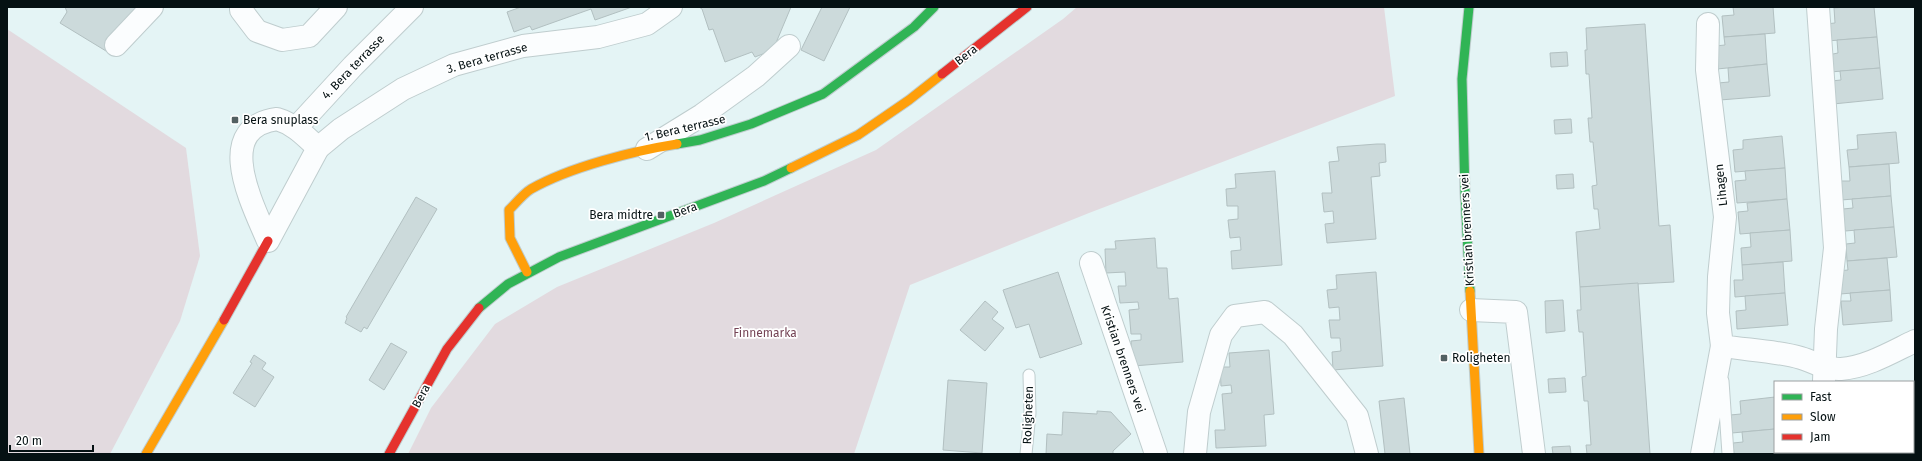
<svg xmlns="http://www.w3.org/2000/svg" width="1922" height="461" font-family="'Fira Sans',sans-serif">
  <rect width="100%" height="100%" fill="#e4f4f5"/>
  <g fill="#e2dadf">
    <polygon points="1077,7 1384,7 1395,96 1089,213 910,285 854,454 408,454 431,408 495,324 557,287 714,223 876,150 1063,19"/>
    <polygon points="7,29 186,148 200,256 180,321 110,454 7,454"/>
  </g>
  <g fill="#ccdadb" stroke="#b2c0c1">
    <polygon points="65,7 137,7 106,51 60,23 67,12"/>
    <polygon points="521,7 632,7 595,20 591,9 532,30 530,26 514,32 507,12"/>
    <polygon points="699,7 791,7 773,50 755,57 752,52 725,62 713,29 709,30 702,9"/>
    <polygon points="822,7 850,7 824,61 801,50"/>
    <polygon points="1733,7 1773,7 1775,33 1724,37 1722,16 1734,15"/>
    <polygon points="1847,7 1874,7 1877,37 1827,41 1825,24 1835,23 1834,8"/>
    <polygon points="1645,24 1659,226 1670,225 1674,282 1580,287 1576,232 1600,229 1598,209 1594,209 1592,186 1597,185 1593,142 1590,142 1588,118 1592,118 1589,74 1586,74 1585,50 1587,50 1586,28"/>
    <polygon points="1765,34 1767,64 1717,69 1715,46 1725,45 1724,37"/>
    <polygon points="1877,37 1880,68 1830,72 1828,55 1838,53 1837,40"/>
    <polygon points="1567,52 1568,66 1551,67 1550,53"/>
    <polygon points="1767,64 1770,96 1720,100 1718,83 1729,82 1728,68"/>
    <polygon points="1880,68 1883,99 1833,104 1831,81 1841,80 1840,71"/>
    <polygon points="1571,119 1572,133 1555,134 1554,120"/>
    <polygon points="1896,132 1899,163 1849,167 1847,150 1858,149 1857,135"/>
    <polygon points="1782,136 1785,168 1735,172 1733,150 1743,149 1743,140"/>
    <polygon points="1377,144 1385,144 1386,162 1379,163 1380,176 1371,177 1376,239 1327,243 1325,224 1334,223 1333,211 1324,212 1322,193 1332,193 1329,162 1339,161 1337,147"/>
    <polygon points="1889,164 1891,196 1841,200 1840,181 1850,181 1849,167"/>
    <polygon points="1785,168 1787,199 1737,203 1735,181 1746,180 1745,171"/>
    <polygon points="1275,171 1282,265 1232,269 1231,251 1241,250 1240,237 1230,238 1228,220 1238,219 1238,206 1227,206 1226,189 1236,188 1235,174"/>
    <polygon points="1573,174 1574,188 1557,189 1556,175"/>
    <polygon points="1891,196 1894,227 1845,231 1843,209 1853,208 1852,199"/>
    <polygon points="416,197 437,209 367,329 364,327 361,332 345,323 347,318 346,317"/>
    <polygon points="1787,199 1790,230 1740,234 1738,212 1748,211 1747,203"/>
    <polygon points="1894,227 1897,257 1847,261 1846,244 1855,243 1854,230"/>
    <polygon points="1790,230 1792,261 1742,265 1741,248 1751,247 1750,233"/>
    <polygon points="1155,238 1157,268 1167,268 1169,299 1178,298 1183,362 1133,366 1131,341 1141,340 1141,334 1131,334 1129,310 1139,309 1138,302 1120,303 1118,286 1126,286 1125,272 1106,273 1105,249 1116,249 1115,241"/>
    <polygon points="1887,258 1890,290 1840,294 1838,271 1848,270 1847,261"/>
    <polygon points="1783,262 1785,293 1735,297 1734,280 1743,280 1742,265"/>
    <polygon points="1058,272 1082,344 1040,358 1029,324 1016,328 1003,290"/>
    <polygon points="1376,272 1383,366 1333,370 1332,352 1341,351 1340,338 1331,338 1329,320 1340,320 1339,307 1329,308 1327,290 1337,289 1336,275"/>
    <polygon points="1638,283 1650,454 1587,454 1586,445 1591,445 1588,401 1584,401 1582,377 1586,376 1583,332 1579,332 1577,310 1581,310 1580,287"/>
    <polygon points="1890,290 1892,321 1843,325 1841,301 1851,301 1850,293"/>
    <polygon points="1785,293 1788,325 1737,329 1736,311 1746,310 1745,296"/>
    <polygon points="1563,300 1565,331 1546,333 1545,301"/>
    <polygon points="985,301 998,312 992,319 1004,328 985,351 960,330"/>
    <polygon points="391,343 407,352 384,390 369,380"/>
    <polygon points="1269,350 1274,414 1264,415 1266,446 1216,448 1215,430 1225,430 1222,394 1232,393 1231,385 1221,386 1220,367 1230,367 1229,353"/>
    <polygon points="254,355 266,363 262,369 274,377 255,407 233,393 252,363 250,362"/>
    <polygon points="1565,378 1566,392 1549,393 1548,379"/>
    <polygon points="948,380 987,383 982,453 943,450"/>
    <polygon points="1775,397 1775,429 1732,433 1730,415 1741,414 1740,401"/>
    <polygon points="1404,398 1410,454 1385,454 1379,401"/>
    <polygon points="1097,411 1111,412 1131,434 1113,451 1113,454 1046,454 1047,434 1062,435 1063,412 1097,414"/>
    <polygon points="1775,429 1775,452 1784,452 1784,454 1734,454 1733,443 1743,442 1742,432"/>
    <polygon points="1570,446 1571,454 1553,454 1552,447"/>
    <rect x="1864" y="452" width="39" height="2"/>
  </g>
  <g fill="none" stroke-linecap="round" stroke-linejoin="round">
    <g stroke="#bfcdce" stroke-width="13">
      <g id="lane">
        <polyline points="1723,381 1728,454"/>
        <polyline points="1026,454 1030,413 1029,375"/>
      </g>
    </g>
    <g stroke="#bfcdce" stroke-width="24">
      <g id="street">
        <polyline points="241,7 241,10 257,31 282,40 309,36 336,7"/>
        <polyline points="1818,7 1835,248 1826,329 1824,381"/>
        <path d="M 1708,24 L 1707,70 L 1725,217 L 1719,277 L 1718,313 L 1722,346 C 1747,350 1777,351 1801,358 C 1815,362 1826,370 1841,369 C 1867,367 1892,352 1915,341"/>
        <polyline points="116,45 152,7"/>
        <path d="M 277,119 C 294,124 305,136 318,148 L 268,241 C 253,205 212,128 277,119 Z"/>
        <polyline points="296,128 353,66 412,7"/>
        <polyline points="318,148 341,129 403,89 454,65 523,46 598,37 647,24 671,7"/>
        <polyline points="647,149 702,115 756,76 789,46"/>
        <polyline points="1091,263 1156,454"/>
        <polyline points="1471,310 1516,312 1534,454"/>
        <polyline points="1832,452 1832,454"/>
        <polyline points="1195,454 1199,412 1221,335 1235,316 1265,312 1293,335 1357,416 1367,454"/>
        <polyline points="1702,454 1722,346"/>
      </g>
    </g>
    <g stroke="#bfcdce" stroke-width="11">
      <g id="fast">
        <polyline points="1469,7 1462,79 1465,193 1470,291"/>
        <polyline points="677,144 700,140 751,124 823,94 914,27 934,7"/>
        <polyline points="479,308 508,284 559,257 764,181 791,168"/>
      </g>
    </g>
    <g stroke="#bfcdce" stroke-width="11">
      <g id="slow">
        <polyline points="791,168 858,135 909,100 942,74"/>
        <path d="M 527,272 L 510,238 L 509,210 C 516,203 523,194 531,189 C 570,167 633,151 677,144"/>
        <polyline points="1470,291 1479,454"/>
        <polyline points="146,454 224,320"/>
      </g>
    </g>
    <g stroke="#bfcdce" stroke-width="11">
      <g id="jam">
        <polyline points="942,74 1027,7"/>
        <polyline points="224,320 268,241"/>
        <polyline points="389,454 447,349 479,308"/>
      </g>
    </g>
    <use href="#lane" stroke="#fbfdfe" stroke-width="11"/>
    <use href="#street" stroke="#fbfdfe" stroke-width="22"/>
    <use href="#fast" stroke="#30b455" stroke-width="9"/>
    <use href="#slow" stroke="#ff9f0a" stroke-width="9"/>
    <use href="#jam" stroke="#e5322d" stroke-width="9"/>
  </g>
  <g fill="#536062" stroke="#fff" stroke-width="1.5">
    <rect x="231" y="116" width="8" height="8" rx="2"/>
    <rect x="657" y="211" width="8" height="8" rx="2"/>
    <rect x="1440" y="354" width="8" height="8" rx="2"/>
  </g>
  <g text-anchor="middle" stroke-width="3.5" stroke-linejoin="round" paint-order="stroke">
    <g font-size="12" fill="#051113" stroke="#fff">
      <text transform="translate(966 55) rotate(-38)" y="4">Bera</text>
      <text transform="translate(487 58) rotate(-16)" y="4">3. Bera terrasse</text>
      <text transform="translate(353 67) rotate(-46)" y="4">4. Bera terrasse</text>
      <text transform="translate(685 128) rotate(-13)" y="4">1. Bera terrasse</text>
      <text transform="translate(1721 185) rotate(-96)" y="4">Lihagen</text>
      <text transform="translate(685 210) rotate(-20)" y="4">Bera</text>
      <text transform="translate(1467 230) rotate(-93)" y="4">Kristian brenners vei</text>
      <text transform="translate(1123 359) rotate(71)" y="4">Kristian brenners vei</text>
      <text transform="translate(421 396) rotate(-62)" y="4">Bera</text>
      <text transform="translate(1028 415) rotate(-88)" y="4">Roligheten</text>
    </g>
    <g font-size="12" fill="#051113" stroke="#fff" text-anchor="start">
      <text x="243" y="124">Bera snuplass</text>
      <text x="653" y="219" text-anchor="end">Bera midtre</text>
      <text x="1452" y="362">Roligheten</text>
    </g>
    <g font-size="12" fill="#754456" stroke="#fff">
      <text x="765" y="337">Finnemarka</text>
    </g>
  </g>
  <rect width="1922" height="461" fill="none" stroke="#051113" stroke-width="16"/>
  <rect x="1774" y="381" width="140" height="72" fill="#ffffff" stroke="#9ba0a1"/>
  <rect x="1782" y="394" width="20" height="6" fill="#30b455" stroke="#9ba0a1"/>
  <text x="1810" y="401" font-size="12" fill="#051113">Fast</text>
  <rect x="1782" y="414" width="20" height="6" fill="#ff9f0a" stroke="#9ba0a1"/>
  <text x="1810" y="421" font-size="12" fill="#051113">Slow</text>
  <rect x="1782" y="434" width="20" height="6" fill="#e5322d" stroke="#9ba0a1"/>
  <text x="1810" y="441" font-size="12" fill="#051113">Jam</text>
  <path d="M10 445v6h83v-6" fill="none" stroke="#051113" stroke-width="2"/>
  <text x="16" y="445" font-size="12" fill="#051113" stroke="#ffffff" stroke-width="3" paint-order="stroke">20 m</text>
</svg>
